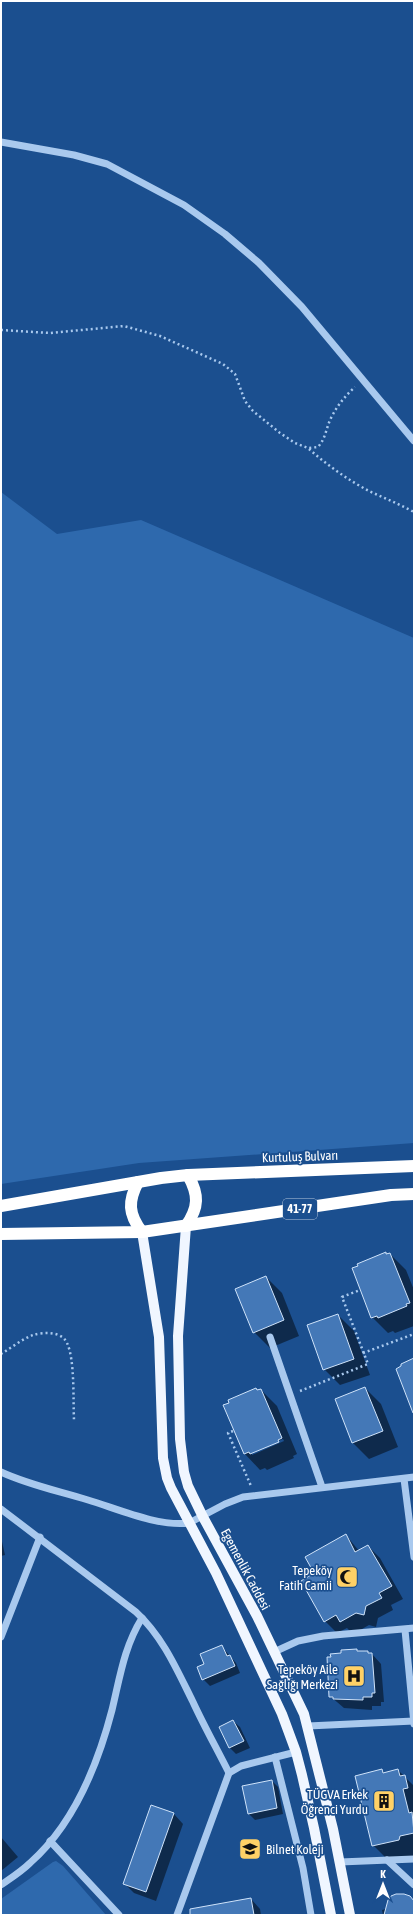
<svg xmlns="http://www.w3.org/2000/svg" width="415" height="1916" font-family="'Asap Condensed',sans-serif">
  <rect width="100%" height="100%" fill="#1b4f8f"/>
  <g fill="#2e69ad">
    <polygon points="1,492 57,534 141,520 414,638 414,1143 139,1163 1,1184"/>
    <polygon points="56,1861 63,1866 106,1915 1,1915 1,1899 53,1862"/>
  </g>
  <g fill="#0007" fill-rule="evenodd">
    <polygon points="385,1253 387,1255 390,1254 406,1270 414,1290 414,1326 395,1333 393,1331 388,1333 372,1317"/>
    <polygon points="266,1277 282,1293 299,1336 270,1348 254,1332"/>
    <polygon points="338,1315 354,1331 370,1375 340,1385 324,1369"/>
    <polygon points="365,1388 381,1404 398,1447 369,1459 353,1443 336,1400"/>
    <path d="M 261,1390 L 277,1406 L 297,1454 L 293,1456 L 294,1458 L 267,1470 L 265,1468 L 260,1470 L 245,1454 L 224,1406 ZM 283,1439 L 284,1441 L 252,1455 L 252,1452 Z"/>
    <polygon points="346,1535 359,1551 368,1546 380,1558 403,1599 391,1605 393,1610 378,1618 376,1627 369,1625 353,1634 347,1628 337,1633 325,1621 316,1573"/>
    <polygon points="1,1537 5,1555 1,1556"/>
    <polygon points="221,1646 236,1663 240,1673 210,1686 203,1679 205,1664"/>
    <polygon points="357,1650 359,1652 367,1652 372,1654 381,1664 384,1702 381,1702 381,1706 372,1706 372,1710 344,1708 330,1696 332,1658"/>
    <polygon points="233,1721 240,1727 250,1748 236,1754 230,1748 220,1727"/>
    <polygon points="382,1770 385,1774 398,1770 414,1786 414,1856 389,1861 373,1845"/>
    <polygon points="272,1781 278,1787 283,1814 255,1820 249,1814"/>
    <polygon points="152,1806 174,1814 183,1824 156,1901 134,1893 124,1883"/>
    <polygon points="1,1837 18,1857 1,1871"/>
    <polygon points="251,1899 260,1909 261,1915 211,1915"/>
    <polygon points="414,1902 414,1915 383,1915 382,1910"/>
  </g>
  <g fill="#4478b7" stroke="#cfe3fa">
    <polygon points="386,1252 386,1254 390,1253 410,1303 406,1304 407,1306 378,1318 377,1316 371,1318 352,1268 358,1266 357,1264"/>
    <polygon points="266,1276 284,1320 253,1333 235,1289"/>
    <polygon points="338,1314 354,1359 323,1370 307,1325"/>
    <polygon points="414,1358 414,1413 413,1413 396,1369 401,1366 401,1364"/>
    <polygon points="365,1387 383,1431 352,1443 335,1399"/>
    <polygon points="256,1388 257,1390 261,1389 282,1438 278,1440 279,1442 250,1454 249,1452 244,1454 223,1405 229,1403 228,1400"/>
    <polygon points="346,1534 355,1552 368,1545 392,1586 379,1593 382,1598 366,1606 364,1615 356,1613 340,1622 336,1615 324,1622 301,1581 314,1573 305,1557"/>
    <polygon points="222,1645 227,1656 230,1655 235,1666 202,1680 197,1667 204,1664 200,1654"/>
    <polygon points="357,1649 357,1651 368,1651 368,1653 372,1653 375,1693 372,1693 372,1697 363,1697 363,1700 333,1699 333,1697 329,1697 327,1657 331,1657 330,1654 341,1653 341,1650"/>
    <polygon points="233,1720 244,1741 229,1748 219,1727"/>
    <polygon points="382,1769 383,1773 398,1769 400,1776 405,1775 408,1788 403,1789 409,1813 412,1812 414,1833 400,1836 399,1840 372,1846 355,1776"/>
    <polygon points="272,1780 277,1808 248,1814 242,1786"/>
    <polygon points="151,1805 174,1813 146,1892 123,1884"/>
    <polygon points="396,1894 404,1894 410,1896 414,1901 414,1915 384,1915 388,1900 391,1896"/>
    <polygon points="251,1898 254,1915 190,1915 190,1909"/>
  </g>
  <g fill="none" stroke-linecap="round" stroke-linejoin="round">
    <g stroke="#a9c9ee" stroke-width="2.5" stroke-dasharray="2 3" stroke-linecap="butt">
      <path d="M 1,330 L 50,333 L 124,326 L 160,336 L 223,364 L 235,374 L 245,401 L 253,411 L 280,433 L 295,443 L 308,448 L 318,447 C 326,438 326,428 331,418 C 337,406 345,396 355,387"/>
      <path d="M 309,449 C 327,465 348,480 369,491 C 384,498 399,504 414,512"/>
      <polyline points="363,1353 414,1334"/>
      <path d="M 1,1354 C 11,1348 22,1339 33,1335 C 43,1332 62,1331 67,1343 C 75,1360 73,1400 74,1420"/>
      <polyline points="300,1391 368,1364 342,1297 360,1290"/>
      <polyline points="233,1431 228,1433 251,1486"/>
    </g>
    <g stroke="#a9c9ee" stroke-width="7">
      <polyline points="1,142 74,155 107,164 184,205 225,234 259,263 302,307 414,441"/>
      <polyline points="270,1337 322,1487"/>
      <path d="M 1,1472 C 29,1485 59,1491 88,1500 C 118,1509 158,1527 189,1523 L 225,1504 L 243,1497 L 414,1477"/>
      <polyline points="404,1479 414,1557"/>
      <path d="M 1,1509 L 136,1612 C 163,1637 177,1670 193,1702 C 204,1726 217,1749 229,1773"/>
      <polyline points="405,1630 414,1724"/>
      <polyline points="1,1637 40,1537"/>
      <polyline points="274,1652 298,1641 323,1636 414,1628"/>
      <polyline points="308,1726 414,1721"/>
      <polyline points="275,1757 303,1868 311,1915"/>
      <polyline points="50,1841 119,1915"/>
      <polyline points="387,1860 414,1885"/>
      <polyline points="340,1862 414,1859"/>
      <path d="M 1,1885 C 11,1878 22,1871 30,1863 C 73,1825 98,1764 112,1710 C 120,1677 124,1647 142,1618"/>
      <polyline points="177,1915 229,1773 241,1766 296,1752"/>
    </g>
    <g stroke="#f0f6ff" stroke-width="10">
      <polyline points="186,1226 178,1336 180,1439 184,1472 188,1486 203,1517 257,1616 304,1714 333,1829 350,1915"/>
      <polyline points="142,1232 159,1337 163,1458 167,1478 171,1488 216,1573 282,1714 296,1752 302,1775 314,1828 331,1915"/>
    </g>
    <g stroke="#fff" stroke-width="12">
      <path d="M 138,1182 C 128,1201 128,1214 142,1232"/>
      <polyline points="1,1206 161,1178 188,1175 414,1166"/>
      <path d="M 186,1226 C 199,1207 199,1195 188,1175"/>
      <polyline points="1,1234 142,1232 391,1195 414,1194"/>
    </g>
  </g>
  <defs>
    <g id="mosque-square" transform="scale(1.15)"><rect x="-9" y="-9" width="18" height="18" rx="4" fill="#ffd166" stroke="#1b4f8f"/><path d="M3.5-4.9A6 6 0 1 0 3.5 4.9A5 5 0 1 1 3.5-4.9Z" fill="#111"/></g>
    <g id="hospital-square" transform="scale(1.15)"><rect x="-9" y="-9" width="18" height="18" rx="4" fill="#ffd166" stroke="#1b4f8f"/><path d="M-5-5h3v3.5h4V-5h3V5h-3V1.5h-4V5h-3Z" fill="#111"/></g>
    <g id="building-square" transform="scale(1.15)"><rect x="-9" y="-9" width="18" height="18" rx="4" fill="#ffd166" stroke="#1b4f8f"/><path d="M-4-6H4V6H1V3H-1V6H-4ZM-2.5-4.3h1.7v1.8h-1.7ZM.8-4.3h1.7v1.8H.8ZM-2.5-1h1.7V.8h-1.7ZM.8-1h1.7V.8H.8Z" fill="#111"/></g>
    <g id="school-square" transform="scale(1.15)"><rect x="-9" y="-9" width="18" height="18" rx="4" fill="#ffd166" stroke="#1b4f8f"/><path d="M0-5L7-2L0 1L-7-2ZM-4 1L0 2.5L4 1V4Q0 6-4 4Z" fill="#111"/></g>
  </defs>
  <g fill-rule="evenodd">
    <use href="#mosque-square" x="347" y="1577"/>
    <use href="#hospital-square" x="354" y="1676"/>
    <use href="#building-square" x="384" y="1801"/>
    <use href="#school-square" x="250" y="1849"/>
  </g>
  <g text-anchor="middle" stroke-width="3.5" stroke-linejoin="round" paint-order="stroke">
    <rect fill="#1b4f8f" stroke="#bbcadd" stroke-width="1" x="283" y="1199" width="34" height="20" rx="3"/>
    <g font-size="12" font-weight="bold" fill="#fff">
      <text x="300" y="1213">41-77</text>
    </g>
    <g font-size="13" fill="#fff" stroke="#1b4f8f">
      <text transform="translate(300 1156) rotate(-2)" y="5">Kurtuluş Bulvarı</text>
      <text transform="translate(246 1569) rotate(62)" y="5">Egemenlik Caddesi</text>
    </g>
    <g font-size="13" fill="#fff" stroke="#1b4f8f" text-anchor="end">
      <text x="332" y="1575">Tepeköy<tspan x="332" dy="15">Fatih Camii</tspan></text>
      <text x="338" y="1674">Tepeköy Aile<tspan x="338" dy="15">Sağlığı Merkezi</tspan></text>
      <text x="368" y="1799">TÜGVA Erkek<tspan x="368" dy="15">Öğrenci Yurdu</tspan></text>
      <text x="266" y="1854" text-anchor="start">Bilnet Koleji</text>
    </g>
  </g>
  <rect width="415" height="1916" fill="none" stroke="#ffffff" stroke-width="4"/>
  <g transform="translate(383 1884)" stroke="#1b4f8f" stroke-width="3" paint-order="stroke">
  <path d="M0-3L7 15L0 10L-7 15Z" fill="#ffffff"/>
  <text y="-6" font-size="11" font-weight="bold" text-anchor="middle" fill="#ffffff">K</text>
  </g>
</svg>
